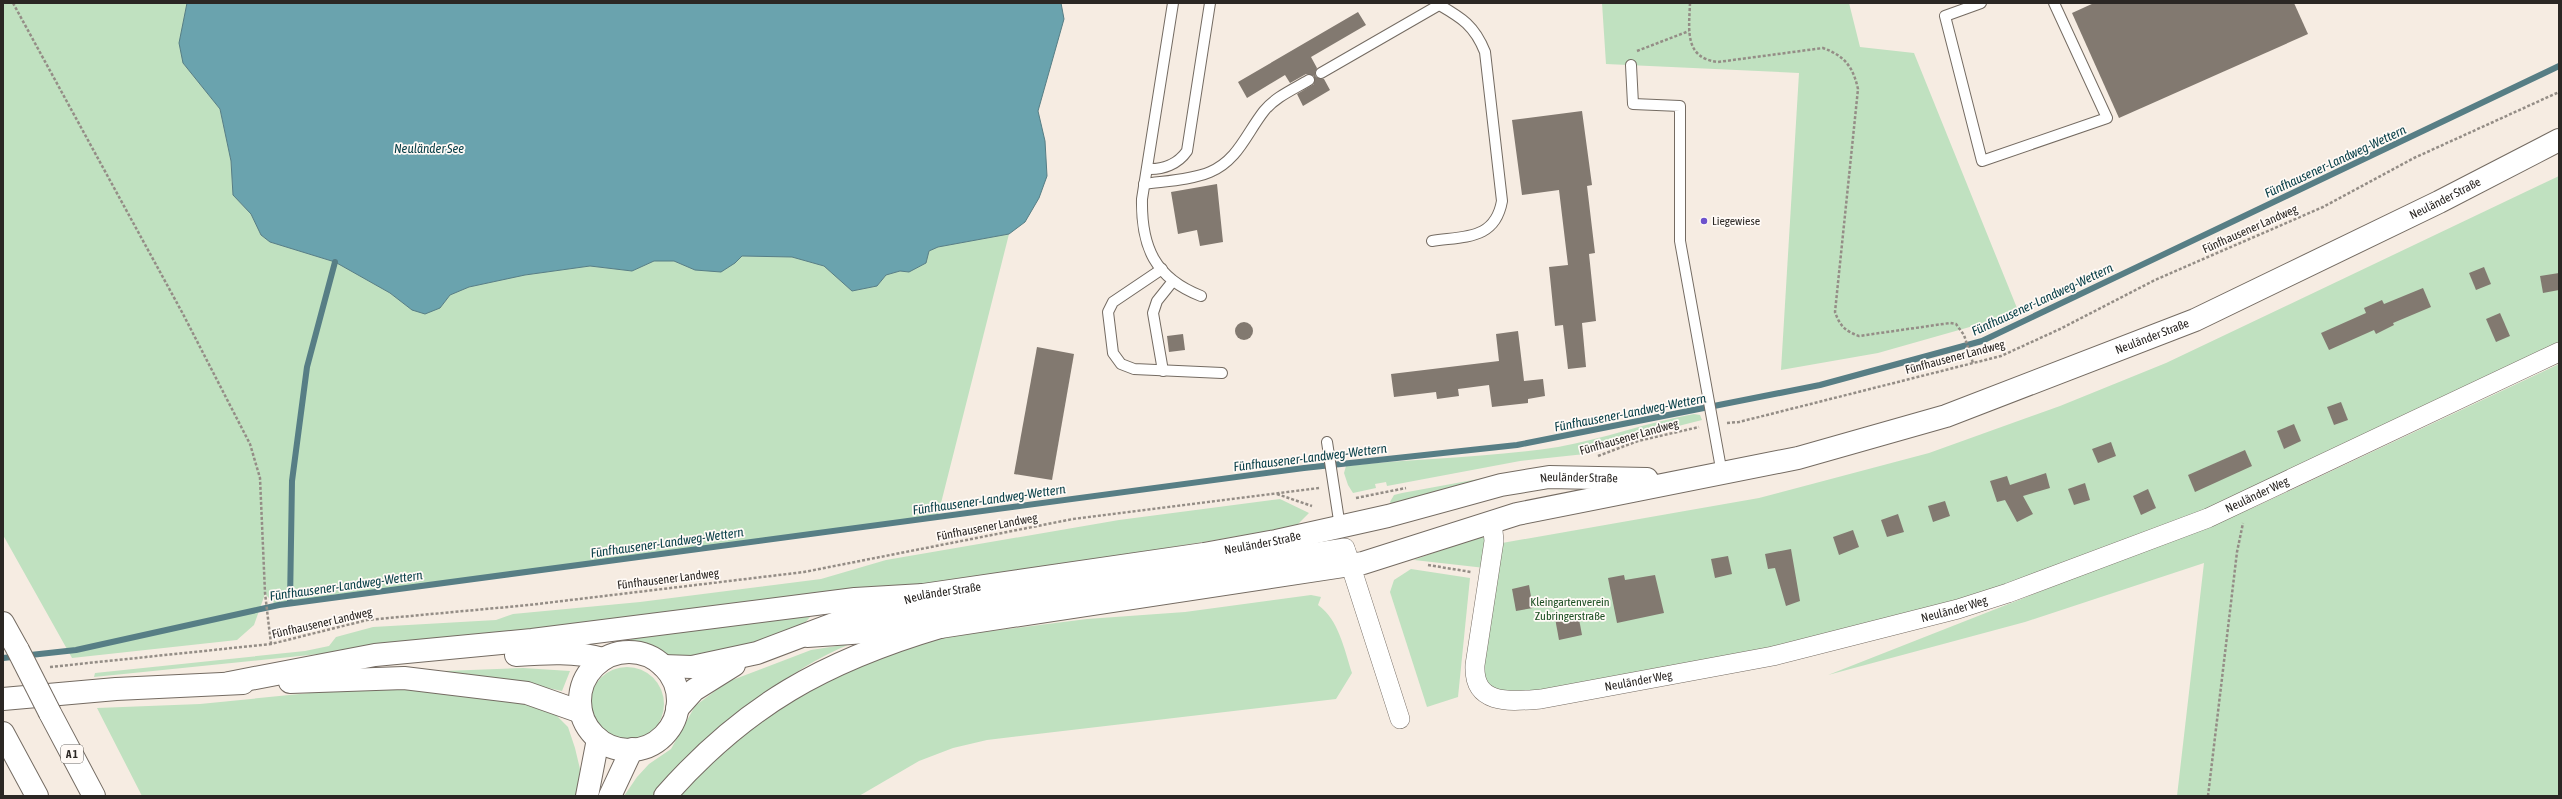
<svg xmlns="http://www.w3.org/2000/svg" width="2562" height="799" font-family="'Asap Condensed',sans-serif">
  <rect width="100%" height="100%" fill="#f6ece2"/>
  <g fill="#c0e1c0">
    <polygon points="3,3 187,3 183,63 220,109 231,161 233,195 251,214 261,235 270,242 335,262 390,293 412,310 440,308 450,295 469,287 525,275 590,266 632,271 654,261 674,261 695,270 735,263 742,256 792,257 824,266 852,291 877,286 886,275 900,271 909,272 926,263 929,251 938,247 1009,234 938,515 277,606 265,594 254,625 237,640 72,658 3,535"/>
    <polygon points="1602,3 1849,3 1860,47 1914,53 2019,313 1878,353 1781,370 1799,73 1606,64"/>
    <polygon points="2559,176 2559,346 2235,499 1968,600 1723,661 1514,695 1488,687 1482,676 1502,543 1759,498 1929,453 2060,406 2166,363"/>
    <polygon points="2559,364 2559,796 2177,796 2204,563 2025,622 1828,675 2255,507"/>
    <path d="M 1694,414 L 1700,415 L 1702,420 L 1631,438 L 1585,454 L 1520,461 L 1387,486 L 1386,482 L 1375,484 L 1376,488 L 1353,493 L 1348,485 L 1344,473 L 1346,466 C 1417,458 1487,458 1558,447 C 1604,439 1648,422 1694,414 Z"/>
    <polygon points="1484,478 1391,504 1390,502 1394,495 1402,493"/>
    <path d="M 1280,499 L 1309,513 L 1296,526 C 899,597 496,636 94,677 L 95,673 L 305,651 L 329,646 L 336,637 L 373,627 L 496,620 L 513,614 L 640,602 L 821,579 L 886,560 L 1119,520 Z"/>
    <polygon points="1480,536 1487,539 1485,568 1414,560"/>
    <polygon points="1411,569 1470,578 1458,697 1427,707 1390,592 1394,580"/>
    <path d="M 1311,595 L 1321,597 L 1318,605 C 1339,620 1344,649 1352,673 L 1336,699 L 987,740 L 953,748 L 919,761 L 859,796 L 678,796 L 697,775 L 765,715 L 858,663 L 931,640 L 967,634 L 1087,619 L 1185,612 Z"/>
    <polygon points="805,616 810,617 805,623 728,652 676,658 645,645 632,644 630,636"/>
    <path d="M 850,644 C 772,676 715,739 655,796 L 624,796 L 637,777 L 649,764 L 671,749 L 695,706 L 727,682 L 811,650 Z"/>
    <circle cx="627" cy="704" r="37"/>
    <polygon points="523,668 570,671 562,691 516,681 441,673 444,671"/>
    <polygon points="380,686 521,702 554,713 568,727 575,748 580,769 577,796 142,796 97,708 200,704"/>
  </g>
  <polygon fill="#6aa3ae" stroke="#577e85" points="187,3 1061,3 1064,19 1038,111 1045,141 1047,176 1039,198 1025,222 1009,234 938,247 929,251 926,263 909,272 900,271 886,275 877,286 852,291 824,266 792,257 742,256 735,263 721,272 695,270 674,261 654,261 632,271 590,266 525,275 469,287 450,295 440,308 425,314 412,310 390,293 335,262 270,242 261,235 251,214 233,195 231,161 220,109 183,63 179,43"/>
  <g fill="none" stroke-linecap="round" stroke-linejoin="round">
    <g stroke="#577e85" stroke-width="6">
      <polyline points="290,603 292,481 307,367 335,262"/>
      <polyline points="3,658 76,650 279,605 1304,468 1517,445 1820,385 1982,341 2559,66"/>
    </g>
  </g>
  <g fill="#827970">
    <polygon points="2094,3 2294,3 2308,34 2119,118 2072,13"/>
    <polygon points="1358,12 1366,25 1311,57 1317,68 1315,73 1316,77 1324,79 1330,90 1303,106 1297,94 1314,84 1314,76 1306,74 1290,83 1285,75 1247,98 1238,82"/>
    <polygon points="1582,111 1592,185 1587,186 1595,253 1589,254 1596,321 1582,323 1586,367 1568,369 1563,325 1555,326 1549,267 1568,265 1559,190 1522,195 1512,120"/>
    <polygon points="1217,184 1223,242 1200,246 1197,230 1178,234 1171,192"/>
    <polygon points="2484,267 2491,284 2476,290 2469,273"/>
    <polygon points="2559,273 2559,290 2543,293 2540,276"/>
    <polygon points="2423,288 2431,307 2393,323 2394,325 2376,334 2374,330 2329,350 2321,333 2366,313 2364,308 2382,300 2384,304"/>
    <polygon points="2500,313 2510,336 2496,342 2486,319"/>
    <circle cx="1244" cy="331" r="9"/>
    <polygon points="1518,331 1524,381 1543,379 1545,396 1528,399 1528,403 1492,407 1489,385 1458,389 1459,396 1437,399 1436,392 1394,397 1391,374 1499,361 1496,334"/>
    <polygon points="1183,334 1185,350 1169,352 1167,336"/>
    <polygon points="1037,347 1074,354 1052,480 1014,474"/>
    <polygon points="2341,402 2348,420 2334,425 2327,407"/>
    <polygon points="2294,424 2301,441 2284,449 2277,431"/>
    <polygon points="2111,442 2116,456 2098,463 2092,449"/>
    <polygon points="2245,450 2252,466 2195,492 2188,475"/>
    <polygon points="2046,473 2050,488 2023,496 2033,514 2017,522 2005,500 1997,502 1990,481 2007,476 2010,485"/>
    <polygon points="2085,483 2090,500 2074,505 2068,489"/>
    <polygon points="2148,489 2156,508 2141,515 2133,496"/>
    <polygon points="1945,501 1950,516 1933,522 1928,506"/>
    <polygon points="1898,514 1904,532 1887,537 1881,520"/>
    <polygon points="1853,530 1859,547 1839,555 1833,537"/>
    <polygon points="1791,549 1800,601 1786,606 1775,568 1768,569 1765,554"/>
    <polygon points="1728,556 1732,574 1715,578 1711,559"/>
    <polygon points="1624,575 1625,580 1655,575 1664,613 1617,623 1608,578"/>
    <polygon points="1529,585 1533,608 1516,611 1512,589"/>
    <polygon points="1578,614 1582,635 1559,640 1555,618"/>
  </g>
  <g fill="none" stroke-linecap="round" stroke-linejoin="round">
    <g stroke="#746b62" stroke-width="12">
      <g id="lane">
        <path d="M 1173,3 L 1142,199 C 1141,247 1155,278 1201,296"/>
        <polyline points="1981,3 1945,16 1982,161 2107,118 2054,3"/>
        <polyline points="1631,65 1633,104 1680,106 1680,241 1722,474"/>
        <polyline points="1321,73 1439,5"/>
        <path d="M 1147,169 C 1163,170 1178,164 1187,151 L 1210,3"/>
        <path d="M 1144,184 C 1165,181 1191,180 1210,172 C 1238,160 1246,134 1264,111 C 1275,97 1294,89 1309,80"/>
        <path d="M 1432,241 C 1465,236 1495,240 1502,201 L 1485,52 C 1474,24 1460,17 1436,3"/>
        <polyline points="1162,269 1113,302 1108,312 1113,353 1121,364 1134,369 1222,373"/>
        <polyline points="1163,371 1153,313 1157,301 1173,281"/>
        <polyline points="1327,442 1340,527"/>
      </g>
    </g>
    <g stroke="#746b62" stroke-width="20">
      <g id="street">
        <path id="s1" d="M 1492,521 L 1494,541 L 1475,665 C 1473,707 1513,701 1541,699 L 1773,656 L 1958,609 L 2008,593 L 2208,518 L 2559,352"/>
        <polyline points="1346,551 1400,719"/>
        <polyline points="859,624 932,610 1345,548"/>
      </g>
    </g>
    <g stroke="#746b62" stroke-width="24">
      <g id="secondary">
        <path id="s2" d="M 807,636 L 940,627 L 1363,563 L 1517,514 L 1798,458 L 1946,416 L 2195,320 L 2439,202 L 2559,140"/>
        <circle cx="629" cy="701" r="49"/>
        <path id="s3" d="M 663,666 L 692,667 L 757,653 L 860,614 L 923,595 L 1204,554 L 1276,541 L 1388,516 L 1501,485 L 1549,477 L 1647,479"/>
        <polyline points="677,709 694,690 734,665"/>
      </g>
    </g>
    <g stroke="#746b62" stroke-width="24">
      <g id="highway">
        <polyline points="3,623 18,650"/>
        <path d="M 516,655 C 545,653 576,651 603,659"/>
        <polyline points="290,682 404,678 527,693 581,712"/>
        <polyline points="229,683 375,655 532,640 855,599 923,595"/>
        <polyline points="3,699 116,689 243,683"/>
        <polyline points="50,713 94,796"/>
        <polyline points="3,733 37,796"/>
        <polyline points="587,796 598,739"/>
        <polyline points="610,796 632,749"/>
        <path d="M 665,796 C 745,705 825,661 940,627"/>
      </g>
    </g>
    <g stroke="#948d86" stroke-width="2.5" stroke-dasharray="3 2" stroke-linecap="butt">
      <polyline points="13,3 183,314 250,444 260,478 265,593 271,644"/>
      <path d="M 1690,3 C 1689,30 1684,58 1718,62 L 1823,48 C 1845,56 1853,67 1858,89 L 1835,312 C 1840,326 1845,331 1859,336 L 1950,323 L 1956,324 L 1964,335 L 1973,363"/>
      <polyline points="1637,51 1689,31"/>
      <polyline points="1727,423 1739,422 2001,356 2060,329 2155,280 2323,207 2414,158 2559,92"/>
      <polyline points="1598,456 1638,441 1699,427"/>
      <polyline points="1277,494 1312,506"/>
      <polyline points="1356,498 1406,488"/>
      <polyline points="1428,565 1471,572"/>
      <polyline points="50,667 271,644 367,620 529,605 804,572 1073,519 1319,488"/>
      <polyline points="2208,796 2237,552 2243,523"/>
    </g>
    <use href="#lane" stroke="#fff" stroke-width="10"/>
    <use href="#street" stroke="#fff" stroke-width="19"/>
    <use href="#secondary" stroke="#fff" stroke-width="22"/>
    <use href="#highway" stroke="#fff" stroke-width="22"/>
    <g stroke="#746b62" stroke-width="24" stroke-linecap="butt">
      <polyline id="highway-bridge" points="18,650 50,713"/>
    </g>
    <use href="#highway-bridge" stroke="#fff" stroke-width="22"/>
  </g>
  <circle fill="#6d52cc" stroke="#fffaf6" stroke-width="1.5" cx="1704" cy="221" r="4"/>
  <g text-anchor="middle" stroke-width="3.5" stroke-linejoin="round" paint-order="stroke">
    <rect fill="#fffaf6" stroke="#6b6663" stroke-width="1" x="61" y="745" width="22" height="18" rx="3"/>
    <g font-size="11" font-weight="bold" fill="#2b2724">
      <text x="72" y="758">A 1</text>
    </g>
    <g font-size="12" fill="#2b2724" stroke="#fffaf6">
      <text dy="4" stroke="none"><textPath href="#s2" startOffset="1708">Neuländer Straße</textPath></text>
      <text transform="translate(2250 229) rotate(-24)" y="4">Fünfhausener Landweg</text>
      <text dy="4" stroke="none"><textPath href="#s2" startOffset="1384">Neuländer Straße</textPath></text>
      <text transform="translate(1955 357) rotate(-15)" y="4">Fünfhausener Landweg</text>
      <text transform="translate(1629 437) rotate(-16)" y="4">Fünfhausener Landweg</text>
      <text dy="4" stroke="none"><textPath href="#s3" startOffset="939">Neuländer Straße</textPath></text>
      <text dy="4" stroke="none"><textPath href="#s1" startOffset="981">Neuländer Weg</textPath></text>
      <text transform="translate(987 527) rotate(-11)" y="4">Fünfhausener Landweg</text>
      <text dy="4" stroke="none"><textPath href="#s3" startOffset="615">Neuländer Straße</textPath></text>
      <text transform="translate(668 579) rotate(-7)" y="4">Fünfhausener Landweg</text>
      <text dy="4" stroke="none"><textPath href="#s3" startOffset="291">Neuländer Straße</textPath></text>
      <text dy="4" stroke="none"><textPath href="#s1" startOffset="657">Neuländer Weg</textPath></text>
      <text transform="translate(322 623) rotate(-13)" y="4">Fünfhausener Landweg</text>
      <text dy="4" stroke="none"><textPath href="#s1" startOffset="333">Neuländer Weg</textPath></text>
    </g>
    <g font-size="12" fill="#2b2724" stroke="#fffaf6" text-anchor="start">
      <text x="1712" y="225">Liegewiese</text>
    </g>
    <g font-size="12" fill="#1d4f23" stroke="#fffaf6">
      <text x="1570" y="606">Kleingartenverein<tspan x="1570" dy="14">Zubringerstraße</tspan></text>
    </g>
    <g font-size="13" font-style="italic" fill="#0a4049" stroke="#fffaf6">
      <text x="429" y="153">Neuländer See</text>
      <text transform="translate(2335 161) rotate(-25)" y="5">Fünfhausener-Landweg-Wettern</text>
      <text transform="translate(2042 299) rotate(-25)" y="5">Fünfhausener-Landweg-Wettern</text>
      <text transform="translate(1630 412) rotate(-11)" y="5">Fünfhausener-Landweg-Wettern</text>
      <text transform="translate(1310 457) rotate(-7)" y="5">Fünfhausener-Landweg-Wettern</text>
      <text transform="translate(989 499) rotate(-8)" y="5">Fünfhausener-Landweg-Wettern</text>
      <text transform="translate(667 542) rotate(-8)" y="5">Fünfhausener-Landweg-Wettern</text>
      <text transform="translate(346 585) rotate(-8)" y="5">Fünfhausener-Landweg-Wettern</text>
    </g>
  </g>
  <rect width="2562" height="799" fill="none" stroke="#2b2724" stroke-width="8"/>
</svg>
